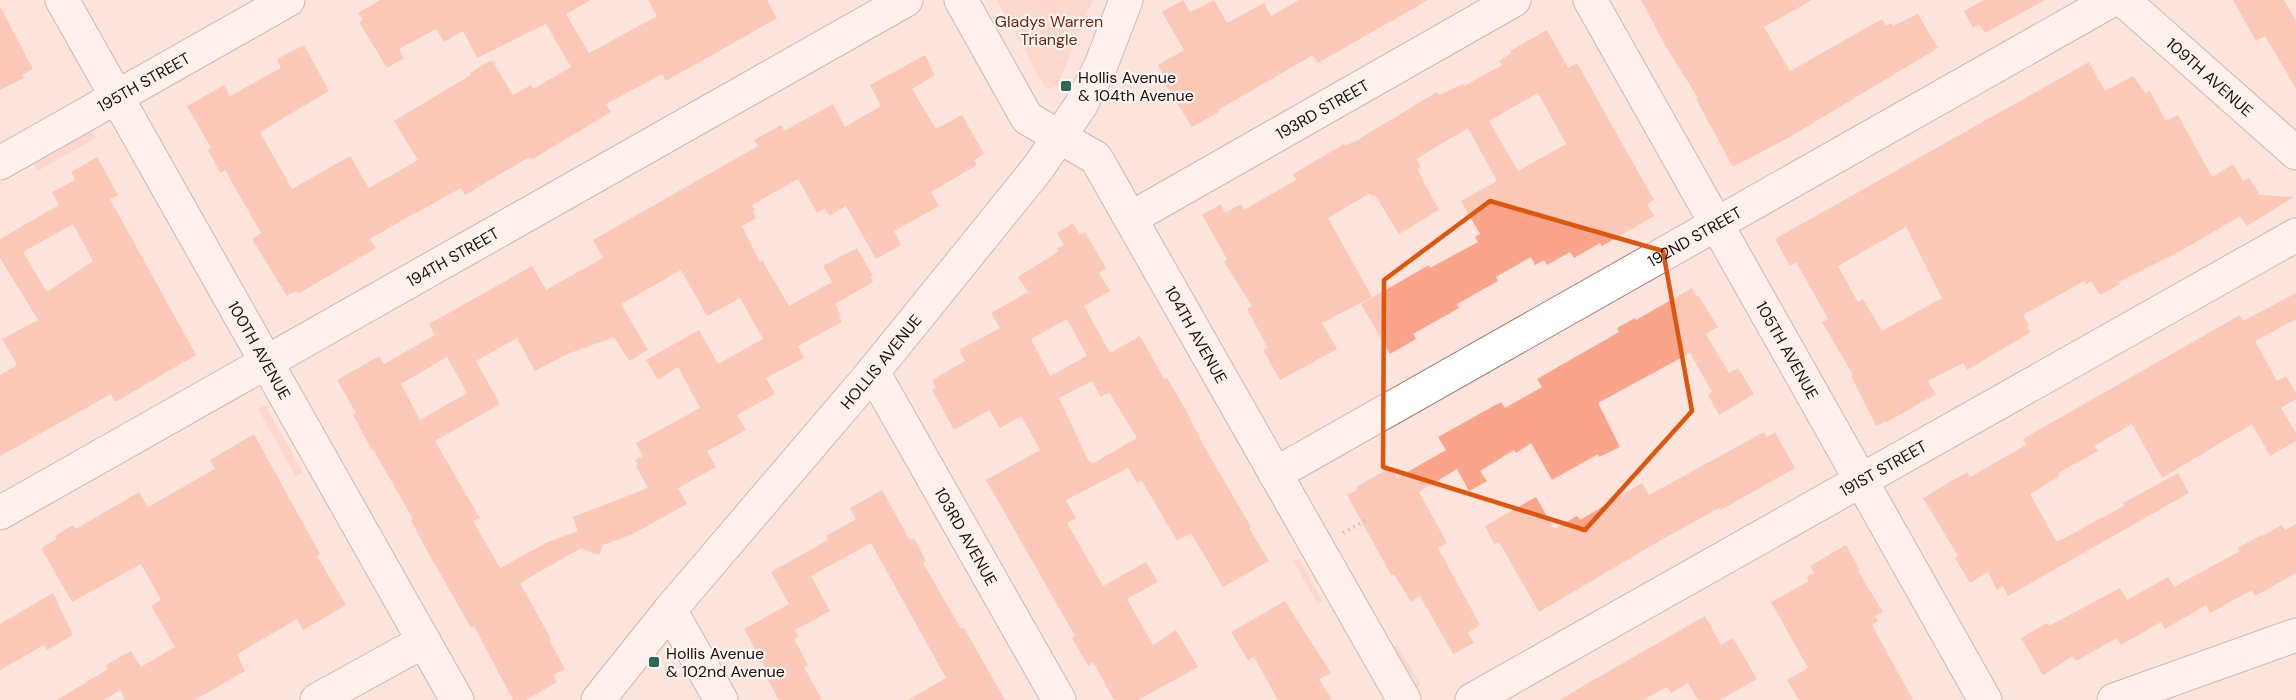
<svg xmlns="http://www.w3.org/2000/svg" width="2296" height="700" font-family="'DM Sans',sans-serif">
  <rect width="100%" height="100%" fill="#fde5de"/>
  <g fill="#fac6b7">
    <polygon points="997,0 1093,0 1057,86 1048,89 1044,86"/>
    <polygon points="92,131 96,138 38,171 34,164"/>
    <polygon points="265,405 303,472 296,477 258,409"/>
    <polygon points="1299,559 1322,600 1318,604 1293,561"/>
    <polygon points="1397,645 1421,685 1416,688 1392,648"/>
  </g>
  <g fill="#faa48b" fill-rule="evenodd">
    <polygon points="380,0 591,0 566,14 589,53 657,16 648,0 767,0 777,18 666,81 662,74 606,104 611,112 531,160 529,157 465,195 461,188 401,221 370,239 376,248 298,294 296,291 287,296 252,239 261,233 225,170 220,173 208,150 211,148 187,106 224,85 230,96 281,68 277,59 304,45 329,91 260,132 292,189 350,156 369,188 418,160 394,121 471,75 470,73 492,60 513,95 531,85 533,89 571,67 546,24 477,58 463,31 444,42 436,29 399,49 404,58 387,68 359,22 363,20 358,13"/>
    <polygon points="1183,0 1190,12 1214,0 1227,23 1264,3 1271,16 1299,0 1428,0 1318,63 1313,55 1218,110 1219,112 1192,127 1160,76 1163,75 1158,65 1184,50 1162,12"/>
    <polygon points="1641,0 1812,0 1764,27 1790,71 1882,19 1886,26 1891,23 1893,26 1918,14 1938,48 1788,138 1733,167 1696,99 1698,98 1666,47"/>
    <polygon points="1984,0 2045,0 1985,33 1980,25 1973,28 1964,11"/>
    <polygon points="2233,0 2284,0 2296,21 2296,89 2265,36 2256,41"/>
    <polygon points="0,6 33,69 22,75 24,78 0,90"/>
    <path d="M 1547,30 L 1568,68 L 1577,63 L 1654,200 L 1647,204 L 1654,216 L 1602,246 L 1600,243 L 1574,258 L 1570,252 L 1547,265 L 1544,260 L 1535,265 L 1531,257 L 1496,277 L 1498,281 L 1457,304 L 1459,308 L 1413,334 L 1416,339 L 1390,354 L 1361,304 L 1429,265 L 1430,268 L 1478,242 L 1475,237 L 1480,234 L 1461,201 L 1497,181 L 1468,128 L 1416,159 L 1421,167 L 1417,169 L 1439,210 L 1399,234 L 1375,195 L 1372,196 L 1370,193 L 1328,218 L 1372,297 L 1322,323 L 1337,349 L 1280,380 L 1263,350 L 1268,348 L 1247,309 L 1252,306 L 1224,262 L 1227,259 L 1202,215 L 1221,204 L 1225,213 L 1241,204 L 1244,210 L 1296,180 L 1293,174 L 1344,144 L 1345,146 L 1359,139 L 1437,92 L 1439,95 L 1463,84 L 1464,86 L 1502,65 L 1499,61 L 1511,53 L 1510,51 ZM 1538,93 L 1566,144 L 1518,171 L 1489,121 Z"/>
    <path d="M 925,55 L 935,75 L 912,89 L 936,129 L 962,115 L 984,154 L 974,160 L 977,165 L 931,192 L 939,206 L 894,231 L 901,245 L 876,259 L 846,206 L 829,216 L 825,208 L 817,213 L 798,179 L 752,205 L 755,210 L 753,212 L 756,218 L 742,226 L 760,262 L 762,260 L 789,306 L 832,282 L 823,266 L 857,248 L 873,276 L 871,277 L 873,282 L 835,304 L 841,316 L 839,317 L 842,322 L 798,346 L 804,358 L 766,378 L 775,394 L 737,415 L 746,430 L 707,451 L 716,467 L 678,488 L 687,504 L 633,534 L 603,545 L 599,555 L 581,548 L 520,583 L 551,639 L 549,640 L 565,669 L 553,675 L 557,682 L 526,700 L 513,700 L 474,626 L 471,628 L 425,547 L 411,520 L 413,519 L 373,449 L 372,450 L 353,415 L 356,413 L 337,380 L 379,356 L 384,364 L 435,335 L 429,324 L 532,266 L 546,290 L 603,258 L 593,240 L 758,146 L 754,140 L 781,125 L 784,131 L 833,104 L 845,127 L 881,106 L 870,85 ZM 681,270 L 707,316 L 740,298 L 763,339 L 718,364 L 699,330 L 646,360 L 658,380 L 678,367 L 700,408 L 636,443 L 643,456 L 635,460 L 638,464 L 636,466 L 648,488 L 573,517 L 578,531 L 548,542 L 500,568 L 473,521 L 480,518 L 435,441 L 500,404 L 476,361 L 517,338 L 535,371 L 565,355 L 614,337 L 629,361 L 648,350 L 621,304 ZM 447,357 L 467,393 L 420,420 L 401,384 Z"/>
    <path d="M 2089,62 L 2105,91 L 2133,76 L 2145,93 L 2150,91 L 2166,121 L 2178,115 L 2212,177 L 2233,164 L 2243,181 L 2249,178 L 2260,195 L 2294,197 L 2247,226 L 2240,216 L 2179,252 L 2119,282 L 2120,284 L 2100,295 L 2091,281 L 2086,284 L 2084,281 L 2023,315 L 2029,325 L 2027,326 L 2031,332 L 1967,370 L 1963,363 L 1928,381 L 1936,394 L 1887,422 L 1886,421 L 1876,426 L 1851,376 L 1853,375 L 1822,322 L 1828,319 L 1796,262 L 1790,266 L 1775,239 ZM 1906,227 L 1942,298 L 1882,331 L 1863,299 L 1858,302 L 1838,266 Z"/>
    <path d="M 97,157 L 118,195 L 110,199 L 196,355 L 117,401 L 114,401 L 111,394 L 0,456 L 0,375 L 17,365 L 2,339 L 38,320 L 0,258 L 0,239 L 59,205 L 52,192 L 75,180 L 71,172 ZM 73,224 L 93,261 L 47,292 L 23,252 Z"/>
    <path d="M 1073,223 L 1080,235 L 1085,232 L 1106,268 L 1099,273 L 1110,291 L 1084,306 L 1110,353 L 1140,336 L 1164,379 L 1167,378 L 1183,405 L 1204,446 L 1251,527 L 1249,528 L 1269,561 L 1223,587 L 1191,533 L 1177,541 L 1142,481 L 1137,483 L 1128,468 L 1066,500 L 1076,518 L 1067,523 L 1103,586 L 1146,562 L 1158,582 L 1127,599 L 1153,645 L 1176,630 L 1198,667 L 1138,700 L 1114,700 L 1093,662 L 1088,666 L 1072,638 L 1075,636 L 986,480 L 1040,450 L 1021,416 L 1000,428 L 989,410 L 954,430 L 932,390 L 936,388 L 932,380 L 965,361 L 959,350 L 1000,328 L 991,313 L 1028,292 L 1018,277 L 1059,251 L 1057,248 L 1064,245 L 1057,233 ZM 1067,319 L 1087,356 L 1050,376 L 1031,339 ZM 1092,381 L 1101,397 L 1109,392 L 1137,438 L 1092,464 L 1091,461 L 1089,462 L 1059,398 Z"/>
    <polygon points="1692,288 1696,296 1698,295 1718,327 1706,334 1729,373 1738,368 1754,394 1719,415 1708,395 1712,392 1690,353 1598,403 1620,447 1599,457 1598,454 1552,480 1531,443 1516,453 1514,450 1480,471 1487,481 1469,491 1457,469 1419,492 1447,543 1438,548 1480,625 1468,633 1474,643 1453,654 1420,596 1411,602 1394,574 1391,575 1347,495 1357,490 1356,487 1391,467 1397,478 1446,450 1438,437 1501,402 1505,408 1542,387 1537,379 1619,332 1617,328 1635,318 1636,320"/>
    <polygon points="2296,293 2296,319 2255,341 2277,381 2286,376 2296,393 2296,399 2281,408 2296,433 2296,441 2270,456 2252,424 2162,478 2132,424 2094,446 2098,451 2058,473 2060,476 2030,494 2057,542 2124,506 2123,503 2178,473 2189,493 2008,596 2003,586 1997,590 1988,572 1970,583 1955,558 1958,556 1923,498 1967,472 1970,477 2026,445 2023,439 2240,315 2243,321"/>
    <polygon points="1764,432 1767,437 1775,432 1795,468 1721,510 1719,508 1661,540 1539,612 1499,542 1494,544 1485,526 1536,497 1554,529 1577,516 1580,520 1642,483 1649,495"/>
    <polygon points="254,434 320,554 317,556 346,605 303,630 297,619 237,654 245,671 195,700 125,700 120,690 104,700 57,700 108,669 106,665 131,651 141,667 175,647 151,606 161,600 141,564 72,602 41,548 57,539 55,536 73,525 76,529 139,492 148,507 215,469 210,460"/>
    <polygon points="882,490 908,537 910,540 914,538 926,561 923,563 934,582 961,629 964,628 1005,700 908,700 946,678 871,543 811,576 830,611 795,630 799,636 794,639 808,665 804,667 822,700 779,700 762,669 765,667 744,629 789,604 771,572 828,540 826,536 856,519 850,508"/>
    <polygon points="2296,524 2296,573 2255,596 2252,590 2210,613 2206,605 2165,629 2161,622 2121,645 2117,638 2076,661 2073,656 2043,675 2021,638 2047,623 2049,626 2120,588 2127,600 2168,577 2174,587 2240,551 2238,548 2261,535 2262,536 2282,525 2285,530"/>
    <polygon points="1846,545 1860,570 1858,571 1883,612 1875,616 1878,621 1872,625 1913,700 1799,700 1787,680 1808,668 1771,602 1809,581 1807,577 1814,573 1810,566"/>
    <polygon points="53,593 73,635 47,650 44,645 0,670 0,624"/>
    <polygon points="1285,601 1331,673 1319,679 1332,700 1278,700 1254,657 1248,660 1231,632"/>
    <polygon points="1705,616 1721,645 1733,638 1757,679 1720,700 1698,700 1688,683 1671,693 1667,687 1643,700 1559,700"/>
  </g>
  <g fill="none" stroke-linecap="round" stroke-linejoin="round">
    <g stroke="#a07d73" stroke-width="35">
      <g id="minor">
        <path id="s1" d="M 62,0 L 457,700"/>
        <path id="s2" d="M 961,0 L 1027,118 L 1096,158 L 1404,700"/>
        <path id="s3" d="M 1590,0 L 1985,700"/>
        <path id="s4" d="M 2123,0 L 2296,153"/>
        <path id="s5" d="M 0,163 L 288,0"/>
        <path id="s6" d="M 1131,218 L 1514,0"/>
        <path id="s7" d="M 873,372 L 1059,700"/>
        <path id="s8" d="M 1275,474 L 2112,0"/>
        <path id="s9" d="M 0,513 L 906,0"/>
        <polyline points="670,610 721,700"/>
        <polyline points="317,700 424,641"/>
        <path id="s10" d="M 598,700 L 670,610 L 873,372 L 1038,168 L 1081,105 L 1101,65 L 1126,0"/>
        <path id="s11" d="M 1472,700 L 2296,235"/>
        <polyline points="2114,700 2296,635"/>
      </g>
    </g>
    <polyline stroke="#a18e88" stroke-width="4" stroke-dasharray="1.5 4.5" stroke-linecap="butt" points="1343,533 1368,519"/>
    <use href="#minor" stroke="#fff" stroke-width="33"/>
  </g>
  <path d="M0 0H2296V700H0ZM 1490,201 L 1663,251 L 1692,411 L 1585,530 L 1383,467 L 1384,280 Z" fill="#fde5de" fill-opacity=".55" fill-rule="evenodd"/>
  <path fill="none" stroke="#de550c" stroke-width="4.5" stroke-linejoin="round" d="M 1490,201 L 1663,251 L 1692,411 L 1585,530 L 1383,467 L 1384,280 Z"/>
  <g fill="#2c6956" stroke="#fff6f4" stroke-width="2">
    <rect x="1060" y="80" width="12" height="12" rx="3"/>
    <rect x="648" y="656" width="12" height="12" rx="3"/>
  </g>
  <g text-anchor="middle" stroke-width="4.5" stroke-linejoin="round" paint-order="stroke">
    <g font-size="16" fill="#71260f" stroke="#fff6f4">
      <text x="1049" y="27">Gladys Warren<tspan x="1049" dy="18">Triangle</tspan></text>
    </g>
    <g font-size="16" fill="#1c0f0b" stroke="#fff6f4">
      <text dy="6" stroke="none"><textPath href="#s4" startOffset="116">109TH AVENUE</textPath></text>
      <text dy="6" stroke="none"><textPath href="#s5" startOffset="165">195TH STREET</textPath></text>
      <text dy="6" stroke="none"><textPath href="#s6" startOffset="220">193RD STREET</textPath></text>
      <text dy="6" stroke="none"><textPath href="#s8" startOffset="482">192ND STREET</textPath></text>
      <text dy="6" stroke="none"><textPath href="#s9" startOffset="520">194TH STREET</textPath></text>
      <text dy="6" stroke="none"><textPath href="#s2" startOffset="418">104TH AVENUE</textPath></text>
      <text dy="6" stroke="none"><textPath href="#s1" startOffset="402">100TH AVENUE</textPath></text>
      <text dy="6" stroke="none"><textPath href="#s3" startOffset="402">105TH AVENUE</textPath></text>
      <text dy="6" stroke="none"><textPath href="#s10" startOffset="441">HOLLIS AVENUE</textPath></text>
      <text dy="6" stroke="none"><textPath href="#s11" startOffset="472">191ST STREET</textPath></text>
      <text dy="6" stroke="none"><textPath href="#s7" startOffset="189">103RD AVENUE</textPath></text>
    </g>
    <g font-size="16" fill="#1c0f0b" stroke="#fff6f4" text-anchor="start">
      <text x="1078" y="83">Hollis Avenue<tspan x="1078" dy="18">&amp; 104th Avenue</tspan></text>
      <text x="666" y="659">Hollis Avenue<tspan x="666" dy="18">&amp; 102nd Avenue</tspan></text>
    </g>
  </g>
</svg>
